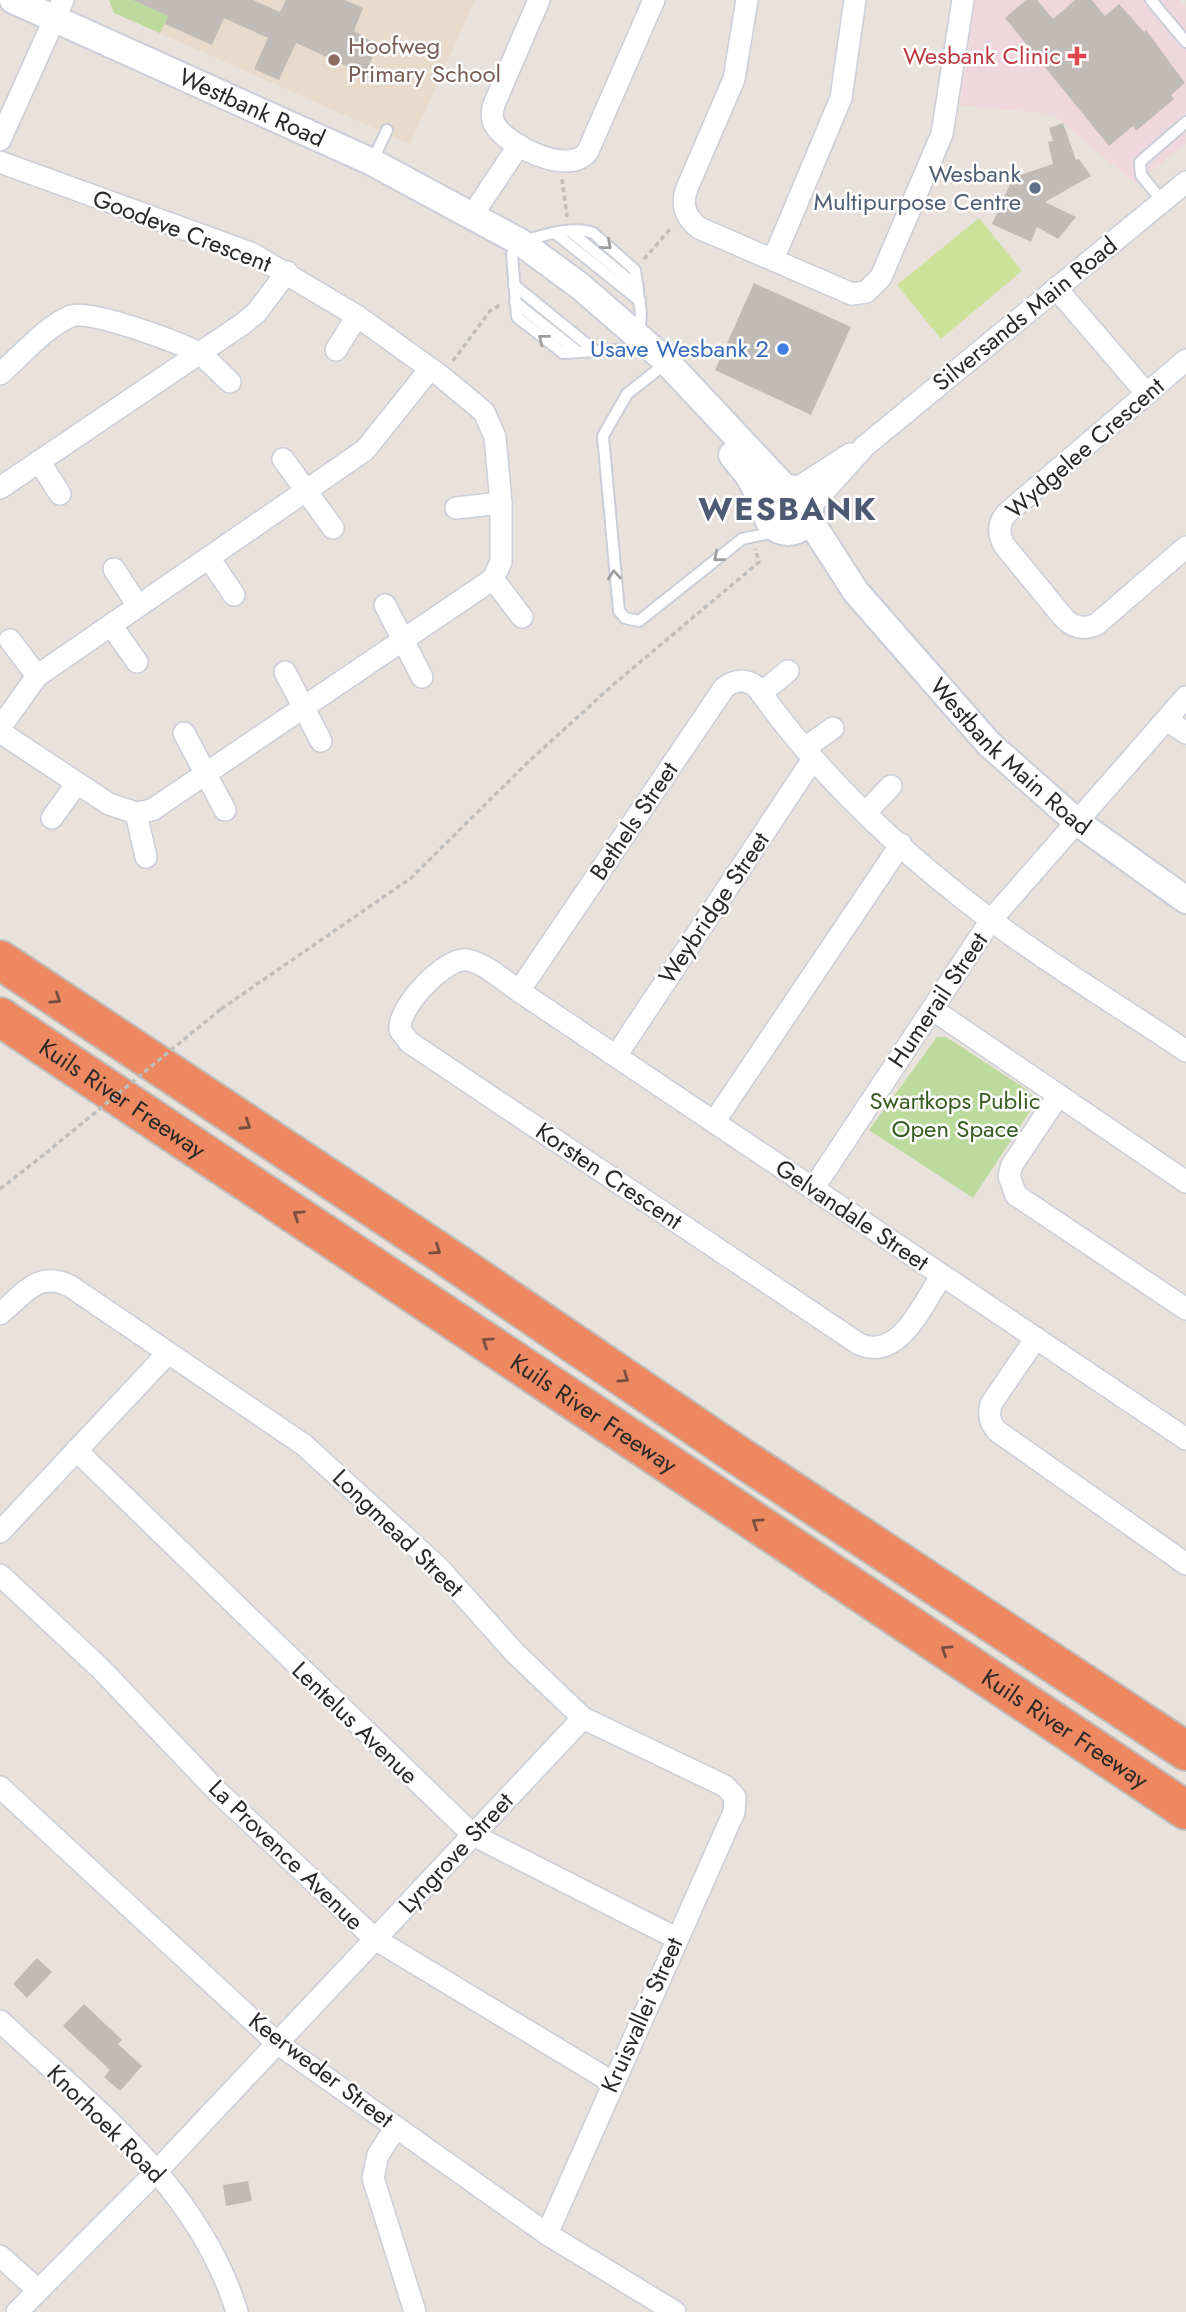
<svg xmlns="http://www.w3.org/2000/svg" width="1186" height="2312" font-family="Jost,sans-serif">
  <rect width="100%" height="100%" fill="#e9e1db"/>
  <polygon fill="#e9dbcb" points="109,0 475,0 410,144 114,13"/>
  <polygon fill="#efd8dd" points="975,0 1180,0 1186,8 1186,143 1136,184 1052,114 960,105"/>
  <g fill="#bbda9c">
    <polygon points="109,0 147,0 145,5 168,16 160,33 114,13"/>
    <polygon points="937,1037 946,1037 1029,1091 1036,1102 973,1198 869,1130"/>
  </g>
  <polygon fill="#cde199" points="979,218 1022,271 941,339 897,285"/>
  <g fill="#c1bbb7">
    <polygon points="133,0 253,0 280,12 286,0 345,0 363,8 354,31 378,45 366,72 358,68 357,71 296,43 279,80 254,69 268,38 224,18 212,45 165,24 168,16"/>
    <polygon points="1026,0 1037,0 1053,19 1075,0 1092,0 1105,16 1119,4 1144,32 1146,30 1185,83 1171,95 1174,99 1136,131 1133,126 1109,146 1005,18"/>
    <polygon points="1063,123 1076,160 1079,159 1091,176 1045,202 1076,217 1058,239 1037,227 1031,242 992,224 1011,182 1021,179 1020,175 1053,164 1048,142 1053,141 1049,128"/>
    <polygon points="754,283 851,327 811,415 715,370"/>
    <polygon points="37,1958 52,1972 27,1998 13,1984"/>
    <polygon points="84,2004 122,2040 118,2044 142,2066 120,2091 104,2077 110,2070 63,2026"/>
    <polygon points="248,2181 252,2201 226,2206 223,2185"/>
  </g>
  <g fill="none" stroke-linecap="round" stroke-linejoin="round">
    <g stroke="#c9ced8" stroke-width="14">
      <g id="service">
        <polyline points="1151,0 1186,42"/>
        <polyline points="372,162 387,130"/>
        <polyline points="1162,201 1141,175 1140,162 1186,122"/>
        <polyline points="571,232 638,287"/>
        <polyline points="555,233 640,301"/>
        <path d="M 523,241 C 542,236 573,225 593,233 L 635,270 L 641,314 L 639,336"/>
        <polyline points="512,254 517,317 563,353 630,349"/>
        <polyline points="514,285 595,351"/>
        <polyline points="515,302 578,352"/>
        <polyline points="656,371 627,394 603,436 619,611 625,618 639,621 742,539 779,531"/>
      </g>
    </g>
    <g stroke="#c9ced8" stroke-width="24">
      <g id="minor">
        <path d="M 539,0 L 495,102 C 492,109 491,116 494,123 C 503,144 570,178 588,151 L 654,0"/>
        <path d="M 747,0 L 734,79 L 687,188 C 681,204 685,217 699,228 L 852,294 L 866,292 L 881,277 L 942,134 L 963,0"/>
        <polyline points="0,140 63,0"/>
        <polyline points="0,162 251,253 357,316 442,377 484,412 495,437 501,503 501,562 493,579 152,810 136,813 109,804 0,732"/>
        <polyline points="471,217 519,145"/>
        <polyline points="773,260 841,98 855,0"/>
        <polyline points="1056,288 1147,394"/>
        <polyline points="336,350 357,316"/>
        <path d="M 1186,360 L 1007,513 C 998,523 998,534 1004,545 L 1063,617 C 1073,628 1084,630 1097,624 L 1186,547"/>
        <path d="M 0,374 C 21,356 45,327 71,316 C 88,309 180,342 198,353 C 209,360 220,373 230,382"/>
        <polyline points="283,459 333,528"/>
        <polyline points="39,461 60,494"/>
        <polyline points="0,488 244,323 257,312 287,272"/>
        <polyline points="796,489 850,454"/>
        <polyline points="810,507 865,446 1186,182"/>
        <polyline points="456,508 501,503"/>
        <polyline points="209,558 234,595"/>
        <polyline points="114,569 138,606"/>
        <polyline points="493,579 522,617"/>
        <polyline points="385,605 422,677"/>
        <polyline points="111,625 137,662"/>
        <polyline points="10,640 37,676"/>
        <polyline points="285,672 321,741"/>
        <polyline points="761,693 788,671"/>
        <polyline points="1167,720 1186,733"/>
        <polyline points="0,728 37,676 365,450 430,369"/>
        <polyline points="184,733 225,810"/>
        <polyline points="805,748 833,728"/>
        <polyline points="867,811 891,786"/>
        <polyline points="136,813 146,857"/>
        <polyline points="52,818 77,783"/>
        <path d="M 519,991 L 724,688 C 735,679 746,679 757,687 C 819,776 904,855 991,920 C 1053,967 1121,1007 1186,1051"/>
        <polyline points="932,1009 1186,1182"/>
        <polyline points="616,1056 813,759"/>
        <polyline points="1058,1096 1012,1165 1009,1176 1016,1195 1186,1309"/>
        <polyline points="714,1122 901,844"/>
        <polyline points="813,1189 991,920 1186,697"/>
        <path d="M 942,1275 C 923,1303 900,1362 859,1344 L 409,1042 L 400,1030 C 397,1008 445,957 467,960 C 485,963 504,981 519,991 L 1186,1439"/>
        <path d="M 0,1314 C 24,1294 38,1270 70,1286 L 304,1445 L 439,1568 L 515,1653 L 583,1718 L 725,1786 L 735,1797 L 734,1812 L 547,2234"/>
        <path d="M 1036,1338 L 991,1404 C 988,1416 990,1422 997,1431 L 1186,1564"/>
        <polyline points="76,1450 473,1835 676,1938"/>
        <polyline points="0,1532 168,1353"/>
        <polyline points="0,1575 100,1668 217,1791 375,1939 612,2082"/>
        <polyline points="0,1787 277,2043 547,2234 675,2312"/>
        <path d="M 0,2021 C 92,2107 199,2187 237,2312"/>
        <polyline points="396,2127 378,2155 373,2178 415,2312"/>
        <polyline points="0,2256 38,2290"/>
        <polyline points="17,2312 157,2171 583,1718"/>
      </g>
    </g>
    <g stroke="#c9ced8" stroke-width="30">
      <g id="tertiary">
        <path id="s1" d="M 13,0 L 372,162 L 520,242 L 580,286 L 664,359 L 785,488"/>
        <polyline points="732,455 749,476 765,507"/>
        <circle cx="788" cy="510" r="22"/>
        <path id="s2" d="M 809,519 L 856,592 L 989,744 L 1077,822 L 1186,900"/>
      </g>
    </g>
    <g stroke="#bebebe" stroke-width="42">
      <g id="motorway">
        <polyline points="0,960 438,1251 736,1454 1186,1751"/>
        <path id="s3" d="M 0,1017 L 1186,1810"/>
      </g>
    </g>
    <g stroke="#bebebe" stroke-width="3.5" stroke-dasharray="5 3.5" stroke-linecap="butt">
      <polyline points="562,179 567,217"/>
      <polyline points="644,259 671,228"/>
      <polyline points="453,361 490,311 502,304"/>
      <polyline points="221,1009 411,878 527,763 614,684 759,562 755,549"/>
      <polyline points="0,1189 46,1153"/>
    </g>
    <use href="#service" stroke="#fff" stroke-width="10"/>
    <use href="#minor" stroke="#fff" stroke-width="21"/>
    <use href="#tertiary" stroke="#fff" stroke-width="26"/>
    <use href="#motorway" stroke="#ed8861" stroke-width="38"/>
    <polyline stroke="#bebebe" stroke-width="3.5" stroke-dasharray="5 3.5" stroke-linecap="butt" points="46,1153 221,1009"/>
  </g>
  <defs><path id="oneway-chevron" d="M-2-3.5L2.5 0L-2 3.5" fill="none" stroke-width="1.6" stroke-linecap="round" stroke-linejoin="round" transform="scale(1.75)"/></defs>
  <g stroke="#9e9e9e">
    <use href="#oneway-chevron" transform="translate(607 245) rotate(41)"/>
    <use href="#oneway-chevron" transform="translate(543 339) rotate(-142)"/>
    <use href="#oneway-chevron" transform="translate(718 557) rotate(141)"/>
    <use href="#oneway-chevron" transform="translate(614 575) rotate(-95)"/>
  </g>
  <g stroke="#774e3f">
    <use href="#oneway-chevron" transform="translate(56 999) rotate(34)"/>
    <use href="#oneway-chevron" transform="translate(246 1125) rotate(33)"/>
    <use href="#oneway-chevron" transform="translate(298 1215) rotate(-146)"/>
    <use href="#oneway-chevron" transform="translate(436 1250) rotate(34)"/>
    <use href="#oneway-chevron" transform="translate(487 1342) rotate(-146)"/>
    <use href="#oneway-chevron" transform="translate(624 1378) rotate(34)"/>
    <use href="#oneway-chevron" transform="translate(757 1523) rotate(-146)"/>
    <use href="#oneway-chevron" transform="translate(946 1650) rotate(-146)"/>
  </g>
  <path fill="#e0444e" stroke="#fff" stroke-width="2.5" d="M1073.5 45.5h7v7h7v7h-7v7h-7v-7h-7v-7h7z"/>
  <circle fill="#8d6e63" stroke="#fff" stroke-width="2.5" cx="334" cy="60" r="7"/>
  <circle fill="#5c6f8a" stroke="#fff" stroke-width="2.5" cx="1035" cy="188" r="7"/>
  <circle fill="#3f7fe0" stroke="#fff" stroke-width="2.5" cx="783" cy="349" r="7"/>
  <g text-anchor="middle" stroke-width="5" stroke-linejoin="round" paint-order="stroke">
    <g font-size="24" fill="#785e54" stroke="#fff" text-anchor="start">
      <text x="348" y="54">Hoofweg<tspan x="348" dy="28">Primary School</tspan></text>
    </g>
    <g font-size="24" fill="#be3a42" stroke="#fff" text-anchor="end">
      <text x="1061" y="64">Wesbank Clinic</text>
    </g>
    <g font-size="24" fill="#282828" stroke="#fff">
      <text dy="8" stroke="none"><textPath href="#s1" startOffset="262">Westbank Road</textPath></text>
      <text transform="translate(182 231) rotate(21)" y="8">Goodeve Crescent</text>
      <text transform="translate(1025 314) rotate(-39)" y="8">Silversands Main Road</text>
      <text transform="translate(1085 448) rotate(-41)" y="8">Wydgelee Crescent</text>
      <text dy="8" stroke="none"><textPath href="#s2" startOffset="313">Westbank Main Road</textPath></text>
      <text transform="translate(634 821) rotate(-56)" y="8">Bethels Street</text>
      <text transform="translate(714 908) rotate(-56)" y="8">Weybridge Street</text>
      <text transform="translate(938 1000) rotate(-56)" y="8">Humerail Street</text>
      <text dy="8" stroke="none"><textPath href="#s3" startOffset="147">Kuils River Freeway</textPath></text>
      <text transform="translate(609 1176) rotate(34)" y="8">Korsten Crescent</text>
      <text transform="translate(852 1215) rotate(34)" y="8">Gelvandale Street</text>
      <text dy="8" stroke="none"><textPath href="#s3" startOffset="714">Kuils River Freeway</textPath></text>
      <text transform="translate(398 1533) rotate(44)" y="8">Longmead Street</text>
      <text transform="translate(355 1723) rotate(44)" y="8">Lentelus Avenue</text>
      <text dy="8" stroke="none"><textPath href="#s3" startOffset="1281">Kuils River Freeway</textPath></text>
      <text transform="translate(456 1853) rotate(-47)" y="8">Lyngrove Street</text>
      <text transform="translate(286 1855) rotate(44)" y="8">La Provence Avenue</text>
      <text transform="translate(642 2015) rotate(-66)" y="8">Kruisvallei Street</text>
      <text transform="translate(321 2070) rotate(37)" y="8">Keerweder Street</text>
      <text transform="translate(106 2124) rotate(45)" y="8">Knorhoek Road</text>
    </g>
    <g font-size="24" fill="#4e5e75" stroke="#fff" text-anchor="end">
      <text x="1021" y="182">Wesbank<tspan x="1021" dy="28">Multipurpose Centre</tspan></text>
    </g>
    <g font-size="24" fill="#366cbe" stroke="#fff" text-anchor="end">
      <text x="769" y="357">Usave Wesbank 2</text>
    </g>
    <g font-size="24" fill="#365c20" stroke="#fff">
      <text x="955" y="1109">Swartkops Public<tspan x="955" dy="28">Open Space</tspan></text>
    </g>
    <g font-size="32" font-weight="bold" letter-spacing="2" fill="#4d5a73" stroke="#fff">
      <text x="788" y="520">WESBANK</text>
    </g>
  </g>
</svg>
